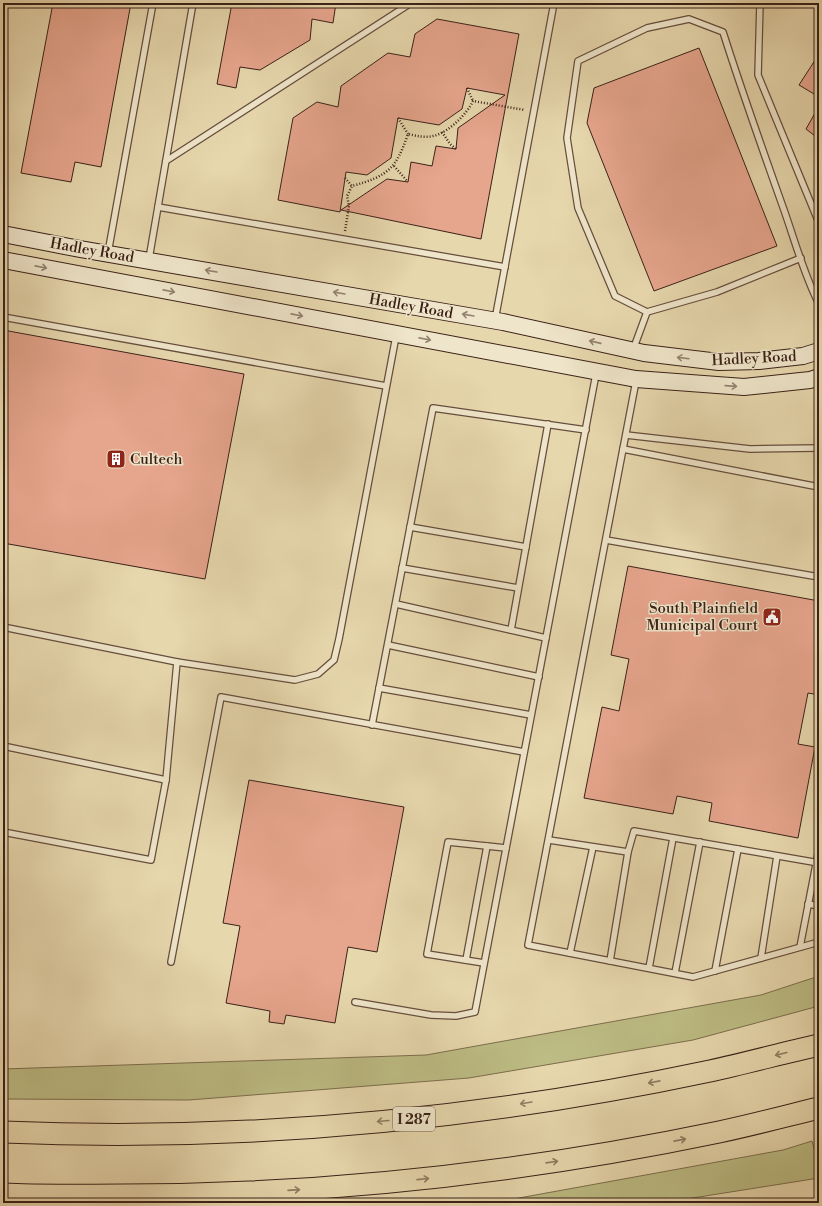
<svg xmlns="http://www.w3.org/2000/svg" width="822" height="1206" font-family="'Libre Bodoni',serif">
  <rect width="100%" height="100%" fill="#e7d7ad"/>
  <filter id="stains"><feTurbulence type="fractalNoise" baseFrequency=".005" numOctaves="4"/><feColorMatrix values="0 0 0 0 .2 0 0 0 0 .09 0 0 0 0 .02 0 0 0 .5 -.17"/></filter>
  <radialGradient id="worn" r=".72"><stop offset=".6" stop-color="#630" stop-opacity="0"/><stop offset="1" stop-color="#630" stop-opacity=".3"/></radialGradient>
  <g fill="#bdbc84" stroke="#7c6e4e">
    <polygon points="819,976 819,1006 693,1040 469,1078 189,1100 3,1099 3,1069 426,1055 761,995"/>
    <polygon points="812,1141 819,1166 819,1178 661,1203 479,1203 508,1200 783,1150"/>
  </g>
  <g fill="#e6a58d" stroke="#3a2118">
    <polygon points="53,3 131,3 101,167 75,162 71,182 21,173"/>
    <polygon points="232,3 336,3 333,23 312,19 310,40 260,70 240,67 236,88 217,84"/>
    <polygon points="437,19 519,34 481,239 341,210 387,179 408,182 411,162 432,166 436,146 456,149 458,128 505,95 467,88 462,109 439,125 398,118 391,158 367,175 346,172 340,212 278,200 293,118 317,102 338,107 341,86 388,53 410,57 415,34"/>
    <polygon points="699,48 777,246 654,291 587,123 594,88"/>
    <polygon points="819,54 819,97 799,85"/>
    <polygon points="819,106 819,139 806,129"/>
    <polygon points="3,330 244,374 205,579 3,543"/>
    <polygon points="628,566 819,601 819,695 808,693 798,744 815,747 798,838 709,821 712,803 677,796 673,814 584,798 602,707 619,711 629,659 611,655"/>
    <polygon points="249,780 404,807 377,952 348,947 335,1023 286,1015 284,1024 269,1022 270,1011 226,1003 240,926 223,923"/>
  </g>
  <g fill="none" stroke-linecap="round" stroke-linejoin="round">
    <g stroke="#654e3d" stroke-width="8">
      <g id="service">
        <polyline points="760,3 758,75 819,223"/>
        <polyline points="166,161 411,3"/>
        <polyline points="158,207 505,267"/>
        <polyline points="108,253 153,3"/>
        <path d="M 801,258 L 717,292 L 647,312 L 615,296 L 578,208 L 567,138 L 578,61 L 647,28 L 689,19 L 723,32 C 742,92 763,151 784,210 C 795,241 804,275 819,304"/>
        <polyline points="149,259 193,3"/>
        <polyline points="3,317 386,386"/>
        <polyline points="495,320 554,3"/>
        <polyline points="633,350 647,312"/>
        <polyline points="636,381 528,945 693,977 819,942"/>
        <polyline points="626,435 750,449 819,448"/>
        <polyline points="623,449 819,487"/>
        <polyline points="410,527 526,547"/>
        <polyline points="606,540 819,577"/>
        <polyline points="402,568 518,588"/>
        <polyline points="396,604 546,638"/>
        <polyline points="3,627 177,662 295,680 318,674 334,660 339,639 396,336"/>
        <polyline points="511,630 548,424"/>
        <polyline points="388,645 539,677"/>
        <polyline points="379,688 531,715"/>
        <polyline points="372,725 433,408 586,430"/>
        <polyline points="3,746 166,780"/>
        <polyline points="3,832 151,860 166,780 177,662"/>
        <polyline points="549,840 628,852 634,831 819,863"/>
        <polyline points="808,904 819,906"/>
        <polyline points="800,947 819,849"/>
        <polyline points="570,953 593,847"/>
        <polyline points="761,958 777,856"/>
        <polyline points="466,960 487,846"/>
        <polyline points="610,961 628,852"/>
        <polyline points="171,962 221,697 524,752"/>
        <polyline points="484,963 427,954 448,842 506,848"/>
        <polyline points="649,968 673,838"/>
        <polyline points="715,971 738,849"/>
        <polyline points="675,973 700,842"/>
        <polyline points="355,1002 431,1015 456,1016 475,1012 596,374"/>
      </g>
    </g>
    <g stroke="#3a2118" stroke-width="18">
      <g id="secondary">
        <polyline points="3,234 80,249 503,322 644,353 719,362 759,361 803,356 819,351"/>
        <polyline points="3,260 636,379 744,387 810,380 819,377"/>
      </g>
    </g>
    <g stroke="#3a2118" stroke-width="23">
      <g id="motorway">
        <path d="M 3,1132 C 240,1142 479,1120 710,1071 C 747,1063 783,1053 819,1045"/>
        <path d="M 3,1194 C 43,1196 83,1195 123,1195 C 323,1195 522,1173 719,1132 C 752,1125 786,1116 819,1108"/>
      </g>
    </g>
    <g stroke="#3a2118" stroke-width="2.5" stroke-dasharray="1 2" stroke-linecap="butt">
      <polyline points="467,88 473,101"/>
      <polyline points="398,118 408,134"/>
      <polyline points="442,132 450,144 456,149"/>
      <polyline points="394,166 408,182"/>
      <polyline points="345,178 352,186"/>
      <path d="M 345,231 L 349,206 L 347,196 L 352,186 C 388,176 396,169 408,134 C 417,136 425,138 433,136 C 448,133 467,114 473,101 L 525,110"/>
    </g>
    <use href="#service" stroke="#efe5ca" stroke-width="5.5"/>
    <use href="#secondary" stroke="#efe5ca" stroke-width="16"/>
    <use href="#motorway" stroke="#e7d7ad" stroke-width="21"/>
  </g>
  <defs><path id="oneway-shaft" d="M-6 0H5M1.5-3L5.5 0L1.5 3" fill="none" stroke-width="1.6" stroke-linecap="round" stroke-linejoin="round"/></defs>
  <g stroke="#948371">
    <use href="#oneway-shaft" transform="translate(41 267) rotate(11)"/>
    <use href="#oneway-shaft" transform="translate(211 271) rotate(-170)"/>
    <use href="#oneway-shaft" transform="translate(169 291) rotate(11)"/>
    <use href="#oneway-shaft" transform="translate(339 293) rotate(-170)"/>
    <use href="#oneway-shaft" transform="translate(297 315) rotate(11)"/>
    <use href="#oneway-shaft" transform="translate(468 315) rotate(-170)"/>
    <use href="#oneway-shaft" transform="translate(425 339) rotate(11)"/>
    <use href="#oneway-shaft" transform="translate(595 342) rotate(-167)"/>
    <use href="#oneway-shaft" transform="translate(683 358) rotate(-173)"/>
    <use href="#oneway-shaft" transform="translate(731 386) rotate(4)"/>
  </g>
  <g stroke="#907c62">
    <use href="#oneway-shaft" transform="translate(781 1054) rotate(166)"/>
    <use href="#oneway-shaft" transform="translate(654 1082) rotate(169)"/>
    <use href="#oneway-shaft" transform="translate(526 1103) rotate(171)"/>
    <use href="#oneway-shaft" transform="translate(383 1121) rotate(175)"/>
    <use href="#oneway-shaft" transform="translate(680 1140) rotate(-11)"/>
    <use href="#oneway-shaft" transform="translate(552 1162) rotate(-8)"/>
    <use href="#oneway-shaft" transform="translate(423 1179) rotate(-6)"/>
    <use href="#oneway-shaft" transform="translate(294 1190) rotate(-4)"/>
  </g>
  <defs>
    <g id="building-square" transform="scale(1)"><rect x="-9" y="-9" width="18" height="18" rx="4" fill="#8f2418" stroke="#efe5ca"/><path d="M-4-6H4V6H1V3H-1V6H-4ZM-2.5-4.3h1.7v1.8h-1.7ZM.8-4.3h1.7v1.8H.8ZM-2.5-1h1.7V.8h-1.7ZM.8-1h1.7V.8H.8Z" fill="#fff"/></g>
    <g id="civic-square" transform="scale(1)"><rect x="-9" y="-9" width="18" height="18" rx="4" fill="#8f2418" stroke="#efe5ca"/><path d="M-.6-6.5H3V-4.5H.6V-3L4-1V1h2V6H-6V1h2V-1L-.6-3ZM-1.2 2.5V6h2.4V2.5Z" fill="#fff"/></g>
  </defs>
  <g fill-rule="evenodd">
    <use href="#building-square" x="116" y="459"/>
    <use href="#civic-square" x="772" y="617"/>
  </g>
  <g text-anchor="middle" stroke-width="3" stroke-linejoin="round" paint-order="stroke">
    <rect fill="#efe5ca" stroke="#705c4d" stroke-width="1" x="393" y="1107" width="42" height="24" rx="3"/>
    <g font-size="14" font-weight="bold" fill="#3a2118">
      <text x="414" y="1124">I 287</text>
    </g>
    <g font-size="15" fill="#3a2118" stroke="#efe5ca">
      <text transform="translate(92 250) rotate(10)" y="5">Hadley Road</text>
      <text transform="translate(411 306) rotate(10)" y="5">Hadley Road</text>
      <text transform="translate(754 358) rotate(-3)" y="5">Hadley Road</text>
    </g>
    <g font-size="15" fill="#3a2118" stroke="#efe5ca" text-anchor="start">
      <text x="130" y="464">Cultech</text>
      <text x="758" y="613" text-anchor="end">South Plainfield<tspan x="758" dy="17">Municipal Court</tspan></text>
    </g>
  </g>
  <rect width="822" height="1206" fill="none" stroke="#e7d7ad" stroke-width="16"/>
  <rect x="4" y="4" width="814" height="1198" fill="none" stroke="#3a2118" stroke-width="2"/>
  <rect x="8" y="8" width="806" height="1190" fill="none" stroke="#3a2118"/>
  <rect width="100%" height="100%" filter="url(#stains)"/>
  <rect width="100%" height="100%" fill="url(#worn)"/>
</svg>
